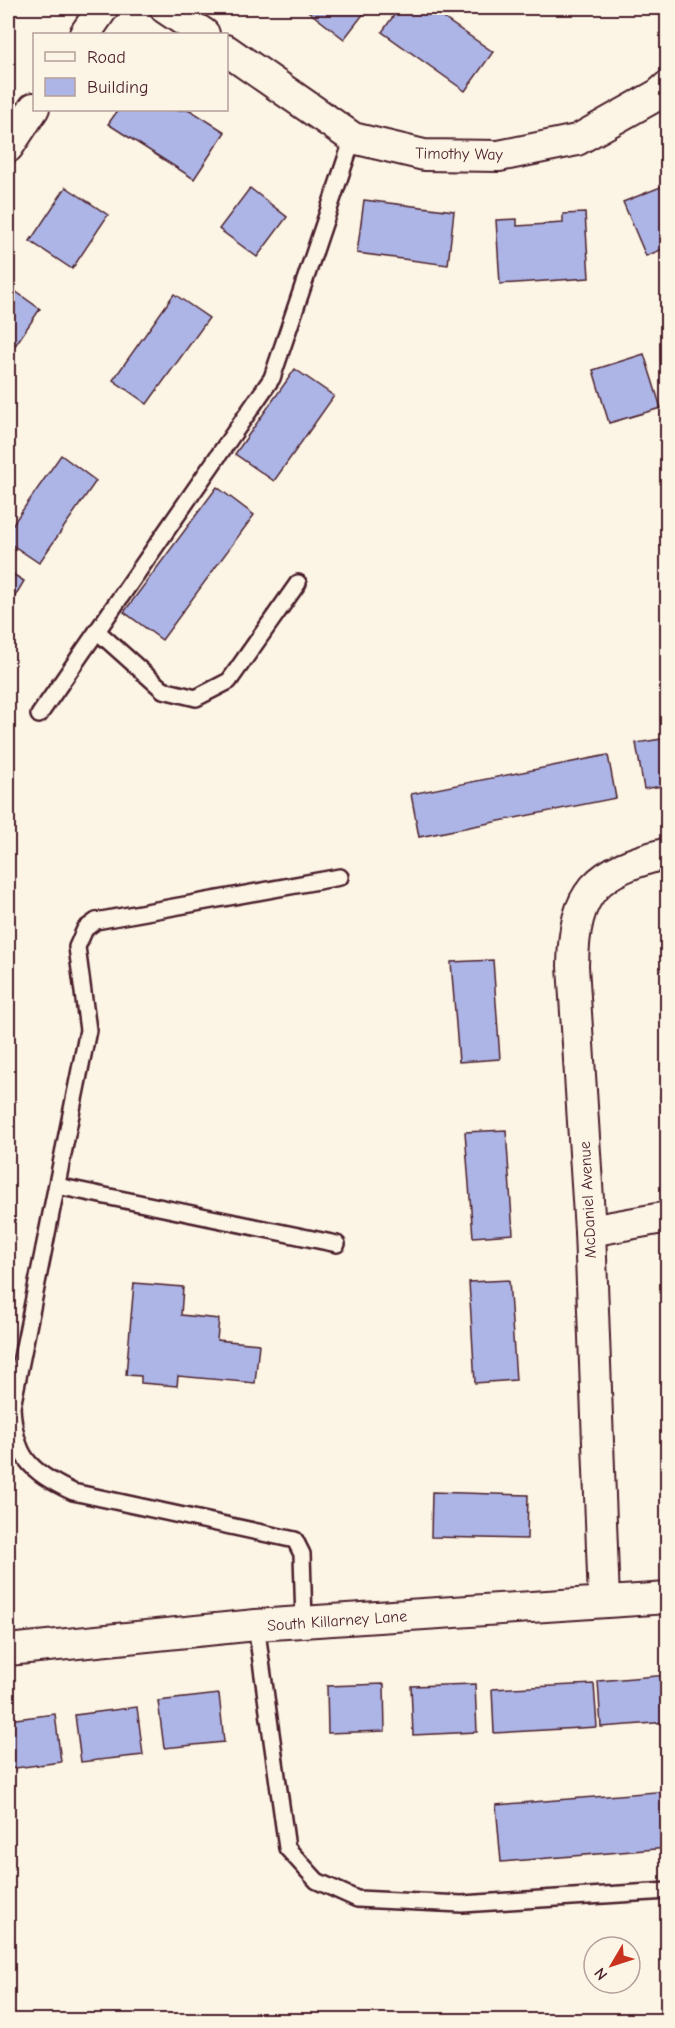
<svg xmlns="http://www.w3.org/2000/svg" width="675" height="2028" font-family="'Comic Neue',sans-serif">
  <rect width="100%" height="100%" fill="#fcf5e5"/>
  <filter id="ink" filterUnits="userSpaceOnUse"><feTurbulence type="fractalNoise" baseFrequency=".0167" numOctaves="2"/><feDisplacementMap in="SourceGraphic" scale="12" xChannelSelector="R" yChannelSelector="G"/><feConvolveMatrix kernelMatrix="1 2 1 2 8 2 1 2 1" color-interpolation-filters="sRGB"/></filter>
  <g filter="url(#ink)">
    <g fill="#adb5e6" stroke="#4a1f2b" stroke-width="1.5">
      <polygon points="304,8 368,8 344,39"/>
      <polygon points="399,8 429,8 493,52 465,91 382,32"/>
      <polygon points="118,110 190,110 225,132 194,179 108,124"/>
      <polygon points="668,184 668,247 646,256 623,202"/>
      <polygon points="66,187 108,215 72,269 30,241"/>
      <polygon points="250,188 287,217 257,257 219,229"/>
      <polygon points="364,200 454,211 448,265 357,253"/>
      <polygon points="585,213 589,278 500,284 496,220 517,219 517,226 563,223 563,214"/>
      <polygon points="8,286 40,309 8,356"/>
      <polygon points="174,294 209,318 147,404 113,380"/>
      <polygon points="644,354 661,408 609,423 593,370"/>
      <polygon points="295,369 334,396 274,481 235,454"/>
      <polygon points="61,455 96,481 39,563 8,542 8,531"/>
      <polygon points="217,487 254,515 162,640 124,612"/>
      <polygon points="8,571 24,581 8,608"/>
      <polygon points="668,738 668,785 644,789 636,743"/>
      <polygon points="608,755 616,798 419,837 411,794"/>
      <polygon points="493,960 500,1059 459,1062 451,962"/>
      <polygon points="660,1096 668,1096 668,1140 666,1140"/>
      <polygon points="506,1130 513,1234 473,1237 465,1132"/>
      <polygon points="509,1280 516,1380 475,1383 469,1282"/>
      <polygon points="134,1283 183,1287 181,1315 219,1319 217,1340 259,1344 255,1383 178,1376 177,1386 141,1383 141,1376 126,1375"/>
      <polygon points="432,1492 528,1495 527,1539 431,1537"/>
      <polygon points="668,1675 668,1722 601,1727 598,1681"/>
      <polygon points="384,1684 385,1731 328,1733 327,1686"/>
      <polygon points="475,1684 477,1732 413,1735 411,1686"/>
      <polygon points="594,1684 597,1727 494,1733 492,1689"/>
      <polygon points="219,1694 224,1742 164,1748 158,1701"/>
      <polygon points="137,1707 143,1755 81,1762 75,1715"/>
      <polygon points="55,1714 61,1762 8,1769 8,1720"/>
      <polygon points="668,1791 668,1848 501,1862 496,1805"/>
    </g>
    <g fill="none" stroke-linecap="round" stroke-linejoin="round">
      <g stroke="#4a1f2b" stroke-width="20">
        <g id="lane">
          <polyline points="97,631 163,690 196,698 229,681 298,583"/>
          <polyline points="39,715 272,378 353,138"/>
          <polyline points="57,1186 337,1244"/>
          <path d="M 304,1622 L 302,1554 L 295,1540 L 73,1492 C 28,1471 15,1456 12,1407 L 88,1030 L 77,947 L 85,929 L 96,921 L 340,877"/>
          <polyline points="256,1625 287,1848 317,1881 357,1899 462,1904 668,1891"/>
        </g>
      </g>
      <g stroke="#4a1f2b" stroke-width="34">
        <g id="street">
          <polyline points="165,8 204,34"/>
          <polyline points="85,34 103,8"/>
          <polyline points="226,50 353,138 424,155 499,156 577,140 659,94 668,86"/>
          <polyline points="8,147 34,108"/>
          <polyline points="590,1231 668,1217"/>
          <path d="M 604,1601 L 590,1231 L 573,966 C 574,890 596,871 668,853"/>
          <polyline points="8,1650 256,1625 668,1598"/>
        </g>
      </g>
      <use href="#lane" stroke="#fcf5e5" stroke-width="15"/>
      <use href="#street" stroke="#fcf5e5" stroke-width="30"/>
    </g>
  </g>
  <g text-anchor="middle" stroke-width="4.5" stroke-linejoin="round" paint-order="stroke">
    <g font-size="16" fill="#4a1f2b" stroke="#fcf5e5">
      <text transform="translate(459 153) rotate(1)" y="6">Timothy Way</text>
      <text transform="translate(587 1200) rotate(-93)" y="6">McDaniel Avenue</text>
      <text transform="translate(337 1620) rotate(-4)" y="6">South Killarney Lane</text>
    </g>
  </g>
  <rect width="675" height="2028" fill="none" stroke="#fcf5e5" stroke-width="30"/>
  <rect x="15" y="15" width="645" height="1998" fill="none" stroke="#4a1f2b" stroke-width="2" filter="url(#ink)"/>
  <rect x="33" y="33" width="195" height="78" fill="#fcf5e5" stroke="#b59f9b" stroke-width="1.5"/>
  <rect x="45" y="52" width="30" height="9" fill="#fcf5e5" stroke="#b59f9b" stroke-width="1.5"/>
  <text x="87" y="63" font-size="18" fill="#4a1f2b">Road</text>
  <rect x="45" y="78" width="30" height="18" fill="#adb5e6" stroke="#b59f9b" stroke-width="1.5"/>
  <text x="87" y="93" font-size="18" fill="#4a1f2b">Building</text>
  <g transform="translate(612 1965) rotate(231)"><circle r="28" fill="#fcf5e5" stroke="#b59f9b" stroke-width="1.5"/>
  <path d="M0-4.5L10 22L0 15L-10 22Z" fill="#c8321e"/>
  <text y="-9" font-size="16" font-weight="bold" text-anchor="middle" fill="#4a1f2b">N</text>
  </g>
</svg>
